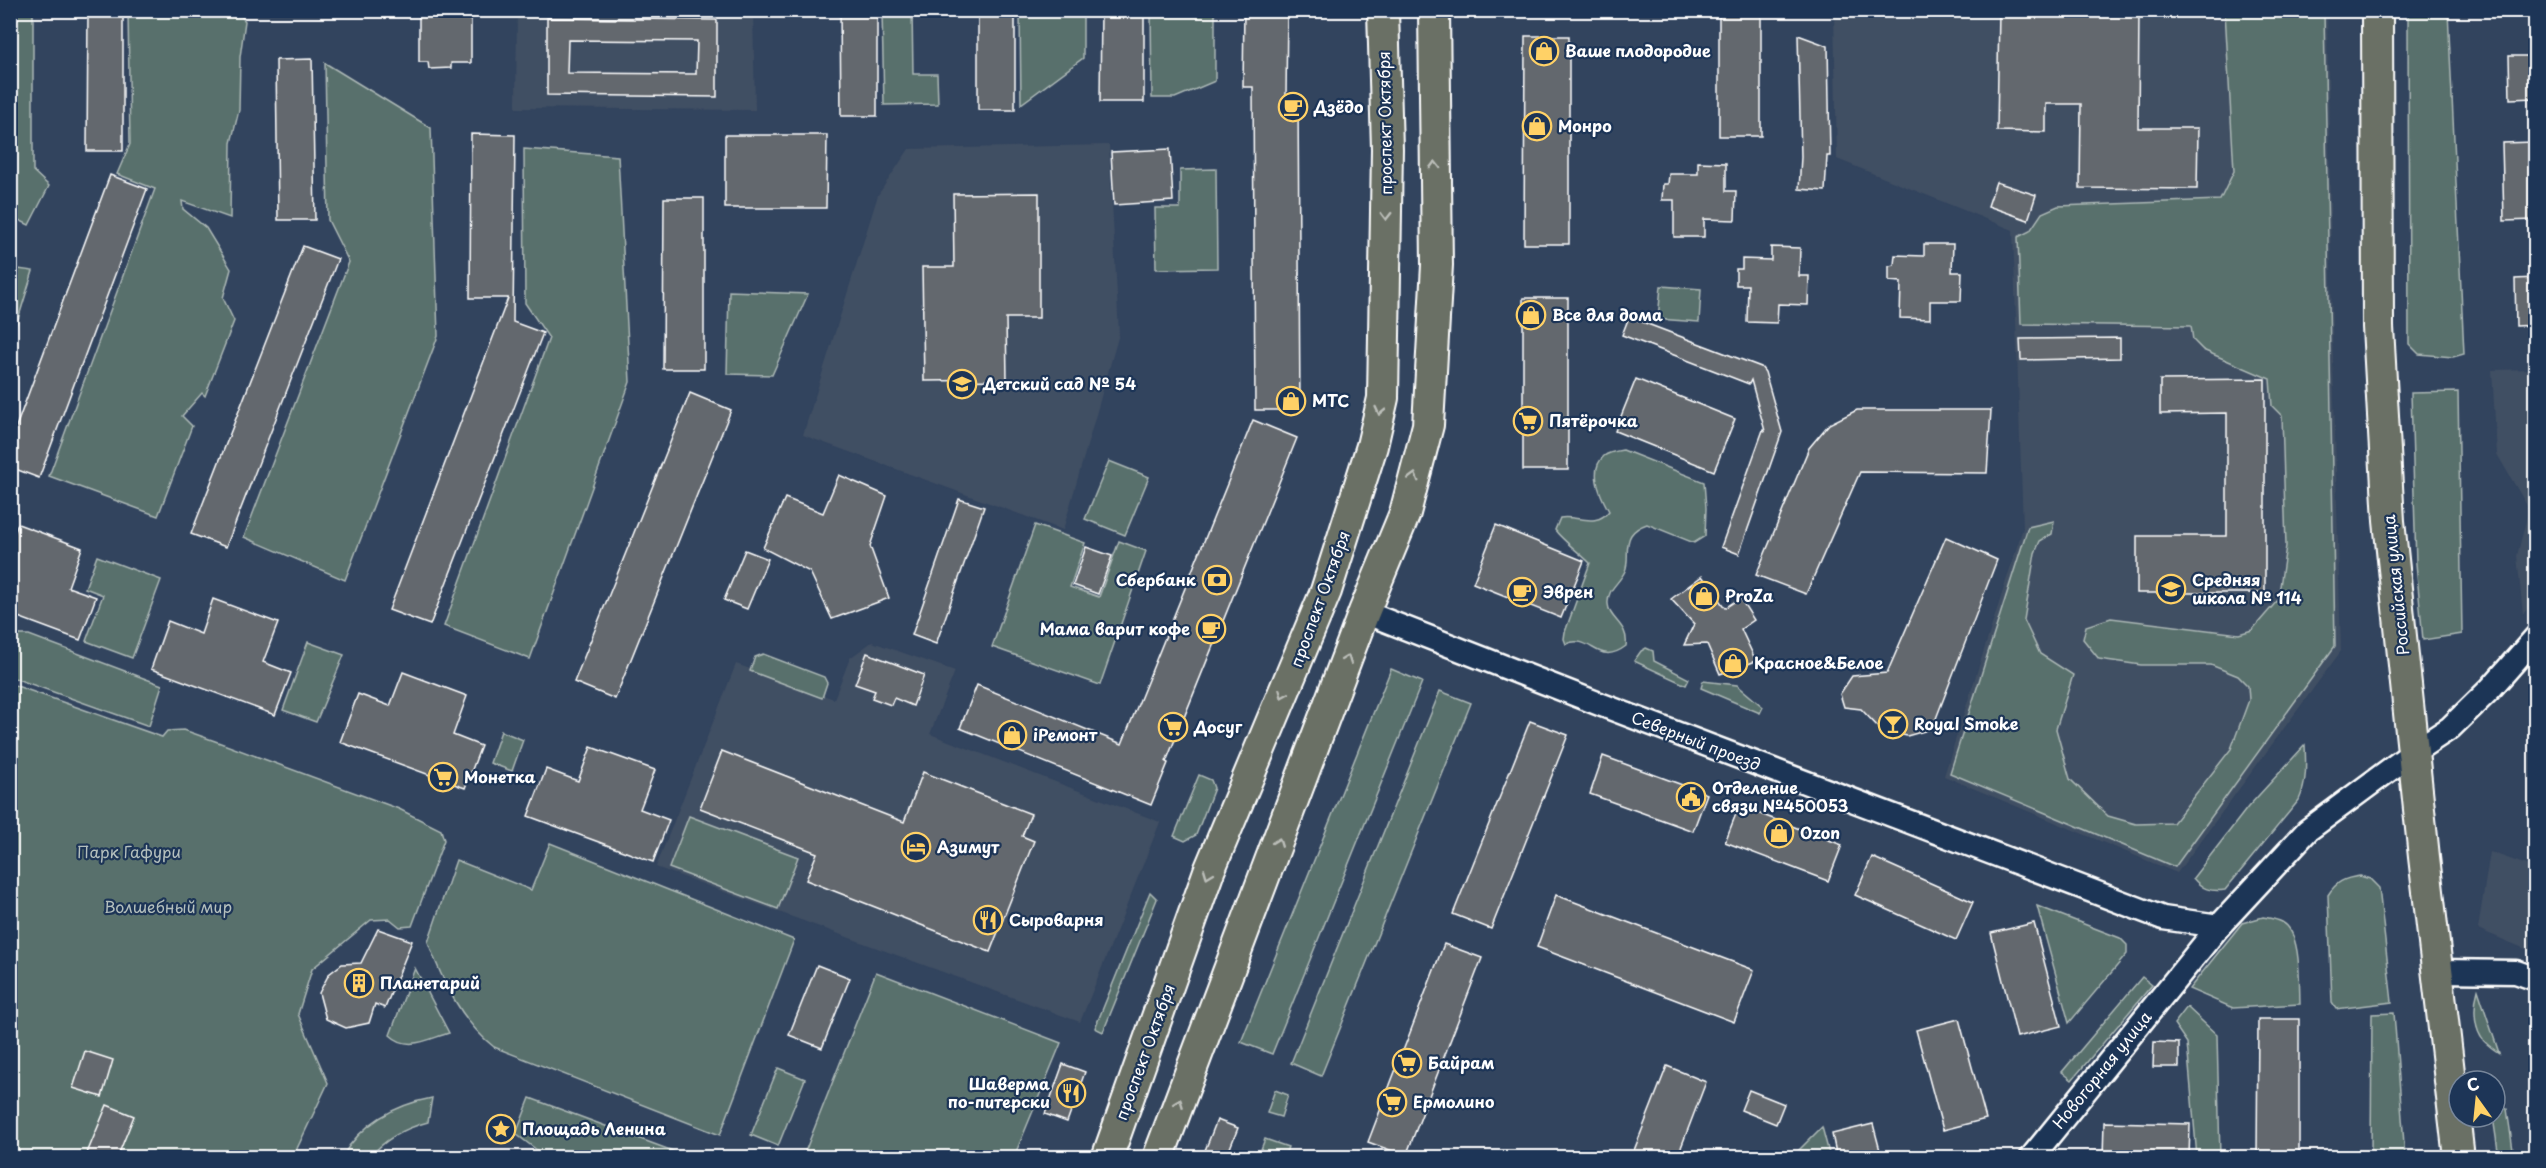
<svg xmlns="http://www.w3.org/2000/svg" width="2546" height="1168" font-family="'Playpen Sans',sans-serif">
  <rect width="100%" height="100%" fill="#32445e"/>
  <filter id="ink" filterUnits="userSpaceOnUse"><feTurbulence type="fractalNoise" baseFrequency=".0167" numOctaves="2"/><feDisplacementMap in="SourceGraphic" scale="12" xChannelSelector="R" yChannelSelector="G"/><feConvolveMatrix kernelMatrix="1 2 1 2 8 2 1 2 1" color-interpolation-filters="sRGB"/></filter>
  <g filter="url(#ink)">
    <g fill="#414f63">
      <polygon points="517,11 753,11 755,110 516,108"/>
      <polygon points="1834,11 2327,11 2332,326 2341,651 2177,873 1944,776 2023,528 2013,230 1837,159"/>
      <polygon points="1109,145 1119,334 1063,530 803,435 878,195 909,149"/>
      <polygon points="2535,369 2535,600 2523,614 2517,556 2529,509 2497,454 2492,370"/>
      <polygon points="872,642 955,671 930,734 1160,822 1080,1022 656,867 736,664 834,699 850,658"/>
      <polygon points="2490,852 2535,868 2535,953 2478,929"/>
    </g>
    <g fill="#58706c" stroke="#acb8b6" stroke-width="1.5">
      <polygon points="11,10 33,11 33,171 49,186 29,225 13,217 11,222"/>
      <polygon points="128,11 237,11 245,21 240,57 239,110 231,143 230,218 182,201 183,209 206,228 231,269 223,298 234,321 205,396 202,393 182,416 192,426 158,516 49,476 155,189 117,174 130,144"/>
      <polygon points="882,11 912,11 913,74 937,74 938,104 884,105"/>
      <polygon points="1020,11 1083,11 1083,58 1021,104"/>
      <polygon points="1151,11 1215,11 1215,81 1175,98 1152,98"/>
      <polygon points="2225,11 2324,11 2335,646 2175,867 1950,773 2028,527 2054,521 2052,534 2040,541 2035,553 2024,620 2040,654 2073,675 2056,729 2070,779 2108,816 2136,824 2173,823 2231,749 2249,700 2248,686 2238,676 2211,665 2141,665 2099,659 2083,639 2086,626 2111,618 2239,634 2252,630 2278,600 2286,546 2282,416 2272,406 2270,379 2203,350 2193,340 2191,326 2021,324 2018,237 2030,231 2042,213 2058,206 2220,200 2234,171"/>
      <polygon points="2408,11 2448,11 2464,354 2453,357 2419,354 2409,344"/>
      <polygon points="325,63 431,128 438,336 345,580 244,537 349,262 328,220"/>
      <polygon points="524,149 618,156 630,382 530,659 444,626 549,338 525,303"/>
      <polygon points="1216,169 1217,268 1156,269 1155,208 1180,208 1180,170"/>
      <polygon points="11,268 33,271 11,342 10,268"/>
      <polygon points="1661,286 1701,289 1699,322 1658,319"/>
      <polygon points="729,291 808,294 772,375 727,374"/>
      <polygon points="2458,392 2462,634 2423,640 2416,563 2411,393"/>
      <path d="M 1623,450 L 1704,482 L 1706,508 L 1705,536 L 1694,543 L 1647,524 C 1641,526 1635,529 1631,535 C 1624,546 1630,560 1625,571 C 1619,584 1607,589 1608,604 C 1609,620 1629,624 1626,646 C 1597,668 1592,633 1566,644 L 1564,639 L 1565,632 L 1590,563 C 1581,554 1561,539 1555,530 L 1560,518 C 1577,515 1596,528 1609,511 C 1601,497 1588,470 1604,456 C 1609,452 1617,451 1623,450 Z"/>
      <polygon points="1109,461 1149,477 1125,535 1085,519"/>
      <polygon points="1035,525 1085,543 1070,587 1099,597 1119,541 1146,551 1100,685 992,647"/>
      <polygon points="97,556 161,580 132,658 86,641 103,595 85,588"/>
      <polygon points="11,635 29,635 162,685 149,726 11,677"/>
      <polygon points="308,642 344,655 316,722 283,710"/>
      <polygon points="1646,648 1653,651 1654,661 1689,679 1686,685 1634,661 1641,651"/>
      <polygon points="763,654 824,677 827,683 822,698 750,671 755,657"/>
      <polygon points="1391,669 1422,682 1272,1054 1241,1042"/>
      <polygon points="1703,681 1737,685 1763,707 1760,713 1701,688"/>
      <polygon points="11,684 162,737 167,731 184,730 215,741 399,809 441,830 444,840 412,926 400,927 390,919 371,920 312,969 298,1014 328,1083 293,1157 11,1158"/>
      <polygon points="1440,691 1471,703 1321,1076 1291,1063"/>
      <polygon points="501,731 523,740 512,771 490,763"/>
      <path d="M 2305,745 C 2306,765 2307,782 2299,800 L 2225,890 C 2210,892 2202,889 2193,878 L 2248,807 Z"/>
      <polygon points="1199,775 1211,780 1214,788 1196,835 1185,841 1174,836"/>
      <polygon points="689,816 798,857 778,909 669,868"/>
      <path d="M 550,843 L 794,940 L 720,1135 L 494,1047 C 461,1021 442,980 428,942 L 456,860 L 531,890 Z"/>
      <path d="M 2360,876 L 2370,879 L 2379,888 L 2392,1002 L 2336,1009 L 2332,1003 L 2328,895 C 2336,882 2344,878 2360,876 Z"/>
      <polygon points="1150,892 1157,899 1103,1032 1095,1028"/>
      <polygon points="2037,906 2120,938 2127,945 2127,954 2069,1023"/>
      <path d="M 2263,917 C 2268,918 2276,919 2282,922 C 2302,932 2299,984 2300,1004 L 2233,1008 L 2189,989 L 2242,923 Z"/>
      <path d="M 415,968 L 449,1033 C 428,1039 408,1052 390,1035 Z"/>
      <polygon points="876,972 1061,1043 1014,1157 803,1157"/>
      <polygon points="2142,977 2152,985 2072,1080 2062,1072"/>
      <path d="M 2478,990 L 2499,1053 C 2493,1049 2484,1043 2481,1037 C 2473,1024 2474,1003 2478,990 Z"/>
      <polygon points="2187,1007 2217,1035 2220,1157 2197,1157 2187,1043 2174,1024"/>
      <polygon points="2394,1013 2405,1157 2371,1157 2372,1014"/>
      <polygon points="778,1068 805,1079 778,1146 751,1135"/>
      <polygon points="1275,1090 1288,1095 1281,1117 1267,1113"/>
      <polygon points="2495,1096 2507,1109 2514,1157 2499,1157 2493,1117 2495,1117"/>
      <path d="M 432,1098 L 428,1122 C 405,1128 385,1139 370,1157 L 342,1157 C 361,1124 394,1105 432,1098 Z"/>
      <polygon points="530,1098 689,1157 546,1157 516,1134"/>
      <polygon points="1822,1127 1830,1157 1792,1157"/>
      <polygon points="1265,1139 1288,1147 1284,1157 1258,1157"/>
    </g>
    <g fill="#64686e" stroke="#fff" stroke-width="1.5" fill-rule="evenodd">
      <polygon points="88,10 123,10 123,151 87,151"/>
      <polygon points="419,10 471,10 471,63 451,63 451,68 429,69 428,62 419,62"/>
      <polygon points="840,10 877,10 877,116 841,116"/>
      <rect x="978" y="10" width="37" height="100"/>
      <polygon points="1101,10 1144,10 1144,102 1100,102"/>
      <polygon points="1244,10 1287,10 1286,97 1298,97 1300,410 1255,410 1253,87 1243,87"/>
      <rect x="1719" y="10" width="42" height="126"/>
      <polygon points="1999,10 2139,10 2138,128 2198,128 2197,189 2080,188 2081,104 2046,104 2046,132 1997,131"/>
      <path d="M 547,18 L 717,20 L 717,97 L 547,95 ZM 568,40 L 697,41 L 696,74 L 567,73 Z"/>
      <polygon points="1798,35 1828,46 1830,156 1827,156 1825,191 1799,189 1801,157"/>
      <polygon points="1525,36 1569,36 1569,244 1524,244"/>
      <polygon points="2509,56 2535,56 2535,98 2510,99"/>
      <polygon points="312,59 315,220 278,220 276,60"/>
      <polygon points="471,134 515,135 513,322 543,333 430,625 389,610 508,298 470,298"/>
      <polygon points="725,135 827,135 826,208 725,208"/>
      <polygon points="2535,142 2535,220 2504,221 2502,143"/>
      <polygon points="1170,149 1173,201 1114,205 1111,152"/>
      <polygon points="1698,162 1726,163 1726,191 1736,191 1735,220 1704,219 1704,237 1674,237 1674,200 1662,200 1663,184 1668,184 1669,174 1698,174"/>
      <polygon points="110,175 147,189 39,478 10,467 10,443"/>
      <polygon points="1996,182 2036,195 2028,220 1988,206"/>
      <polygon points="1039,193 1039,318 1006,318 1007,380 924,381 922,267 954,267 953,194"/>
      <polygon points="664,198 704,198 704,369 663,369"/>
      <polygon points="1924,244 1953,244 1952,272 1962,272 1961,301 1930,301 1930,319 1900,318 1901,282 1889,281 1889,266 1894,265 1895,255 1924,256"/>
      <polygon points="303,246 338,259 226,547 191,534"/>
      <polygon points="1771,247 1800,248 1799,276 1809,276 1808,305 1778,304 1777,323 1747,322 1748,285 1736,285 1736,269 1742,269 1742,259 1771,260"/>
      <polygon points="2535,278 2535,325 2516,326 2515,279"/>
      <rect x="1523" y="298" width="45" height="172"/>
      <polygon points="1629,317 1761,367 1765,372 1782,432 1739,554 1721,547 1763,430 1765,431 1751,380 1749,384 1622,335"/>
      <polygon points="2120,338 2120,358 2021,360 2020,339"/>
      <polygon points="1636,379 1735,419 1714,471 1615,431"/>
      <polygon points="2265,379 2265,593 2137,593 2137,536 2227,536 2227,413 2160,414 2160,380"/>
      <polygon points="690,393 731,410 615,699 574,682"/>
      <polygon points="1857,410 1991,410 1987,473 1860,472 1806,594 1756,575 1809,448 1829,424"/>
      <polygon points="1253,420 1297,438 1166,762 1168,763 1151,805 960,728 977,685 1122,744"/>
      <polygon points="839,475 887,496 870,546 889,598 832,619 810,572 763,548 785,498 823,513"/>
      <polygon points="959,499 984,507 936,644 912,635"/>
      <polygon points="18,524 82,548 68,587 96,597 80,640 10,614 10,544"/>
      <polygon points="1496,525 1584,561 1561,618 1473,583"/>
      <polygon points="1946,537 1997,560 1932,729 1907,736 1881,730 1861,709 1844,707 1840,694 1852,676 1887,673"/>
      <polygon points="1086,547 1112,556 1098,594 1073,585"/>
      <polygon points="745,550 768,559 747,609 724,600"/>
      <polygon points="1702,576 1725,608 1740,598 1754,620 1741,629 1756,661 1720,674 1707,644 1684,645 1694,624 1671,599"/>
      <polygon points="213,599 278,623 263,662 291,673 275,715 151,669 168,621 201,634"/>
      <polygon points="867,653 924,675 913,706 894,698 891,705 872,698 875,691 855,684"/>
      <polygon points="403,672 467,696 453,735 481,746 465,788 340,742 358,694 390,706"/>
      <polygon points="1530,721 1568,735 1491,929 1453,914"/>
      <polygon points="591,747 655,770 640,809 669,820 653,862 528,816 546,769 578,781"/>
      <polygon points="722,751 904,822 923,772 1031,814 1022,836 1034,841 990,952 806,880 817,853 700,808"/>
      <polygon points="1603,756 1707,794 1693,831 1590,794"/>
      <polygon points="1739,806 1842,845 1828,881 1725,842"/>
      <polygon points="1872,857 1973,902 1956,940 1855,895"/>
      <polygon points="1556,895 1754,970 1734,1022 1537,947"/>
      <polygon points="2034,923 2061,1026 2017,1037 1991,933"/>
      <polygon points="378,929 412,941 385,1008 375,1004 369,1023 346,1028 326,1019 319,993 329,974 342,964 361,963"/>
      <polygon points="1444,944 1482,958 1406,1156 1368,1142"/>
      <polygon points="817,965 850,978 822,1048 789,1035"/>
      <polygon points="1959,1019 1986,1119 1943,1130 1916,1030"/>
      <polygon points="2258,1019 2299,1019 2299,1158 2257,1158"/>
      <polygon points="2154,1042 2179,1043 2179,1067 2153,1067"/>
      <polygon points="85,1051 113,1060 102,1097 73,1088"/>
      <polygon points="1063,1064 1085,1072 1067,1122 1045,1114"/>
      <polygon points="1667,1066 1706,1082 1677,1158 1631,1158"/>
      <polygon points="1749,1090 1784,1104 1776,1124 1741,1110"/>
      <polygon points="107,1105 134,1116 117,1158 85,1158"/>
      <polygon points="1217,1120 1238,1128 1226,1158 1202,1158"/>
      <polygon points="2104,1122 2190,1124 2189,1158 2103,1158"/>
      <polygon points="1873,1124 1882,1158 1837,1158 1832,1134"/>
    </g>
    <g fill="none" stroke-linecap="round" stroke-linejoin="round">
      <g stroke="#fff" stroke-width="27">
        <g id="minor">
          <polyline points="1364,612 1602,705 2163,918 2219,926"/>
          <polyline points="2438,971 2516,972 2536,979"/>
          <polyline points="2031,1158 2219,926 2308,830 2415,751 2450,728 2490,689 2536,637"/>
        </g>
      </g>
      <g stroke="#fff" stroke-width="34">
        <g id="major">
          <polyline points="2377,10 2378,327 2389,521 2424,857 2459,1158"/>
          <polyline points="1107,1158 1209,871 1326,591 1372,446 1383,398 1387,149 1383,10"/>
          <polyline points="1158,1158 1364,612 1405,513 1428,425 1437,265 1434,10"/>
        </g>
      </g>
      <use href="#minor" stroke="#1d3557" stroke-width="22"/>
      <use href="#major" stroke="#6b7065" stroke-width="30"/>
    </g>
    <defs><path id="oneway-chevron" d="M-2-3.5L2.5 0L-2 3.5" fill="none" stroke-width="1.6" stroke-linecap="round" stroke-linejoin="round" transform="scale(1.5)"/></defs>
    <g stroke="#bcbfba">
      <use href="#oneway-chevron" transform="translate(1435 165) rotate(-91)"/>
      <use href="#oneway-chevron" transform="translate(1386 216) rotate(91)"/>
      <use href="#oneway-chevron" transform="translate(1380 411) rotate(103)"/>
      <use href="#oneway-chevron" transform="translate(1414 477) rotate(-75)"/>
      <use href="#oneway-chevron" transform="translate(1347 659) rotate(-69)"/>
      <use href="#oneway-chevron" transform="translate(1283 694) rotate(113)"/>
      <use href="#oneway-chevron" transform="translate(1278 842) rotate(-69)"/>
      <use href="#oneway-chevron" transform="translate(1208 874) rotate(111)"/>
      <use href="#oneway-chevron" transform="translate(1179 1103) rotate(-69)"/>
    </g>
  </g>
  <defs>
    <g id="shop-ring" transform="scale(1.5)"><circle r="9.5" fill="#1d3557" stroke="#ffd166" stroke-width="1.5"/><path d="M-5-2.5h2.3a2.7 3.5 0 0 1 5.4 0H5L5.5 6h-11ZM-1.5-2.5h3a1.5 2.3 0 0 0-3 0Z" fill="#ffd166"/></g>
    <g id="cafe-ring" transform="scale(1.5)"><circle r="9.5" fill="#1d3557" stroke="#ffd166" stroke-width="1.5"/><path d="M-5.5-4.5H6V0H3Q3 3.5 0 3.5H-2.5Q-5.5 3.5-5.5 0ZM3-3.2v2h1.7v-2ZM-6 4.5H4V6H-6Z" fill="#ffd166"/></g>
    <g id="school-ring" transform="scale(1.5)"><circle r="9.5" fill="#1d3557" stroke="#ffd166" stroke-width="1.5"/><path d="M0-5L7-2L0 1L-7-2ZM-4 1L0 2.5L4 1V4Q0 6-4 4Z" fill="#ffd166"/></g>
    <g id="supermarket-ring" transform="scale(1.5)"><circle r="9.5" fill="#1d3557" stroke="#ffd166" stroke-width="1.5"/><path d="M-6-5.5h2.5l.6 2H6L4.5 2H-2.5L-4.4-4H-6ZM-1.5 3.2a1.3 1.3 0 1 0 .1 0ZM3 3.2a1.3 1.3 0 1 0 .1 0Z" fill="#ffd166"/></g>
    <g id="bank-ring" transform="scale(1.5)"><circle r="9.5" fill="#1d3557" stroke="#ffd166" stroke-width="1.5"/><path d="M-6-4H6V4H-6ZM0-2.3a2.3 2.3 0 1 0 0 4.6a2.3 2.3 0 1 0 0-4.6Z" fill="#ffd166"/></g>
    <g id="bar-ring" transform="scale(1.5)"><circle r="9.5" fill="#1d3557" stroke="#ffd166" stroke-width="1.5"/><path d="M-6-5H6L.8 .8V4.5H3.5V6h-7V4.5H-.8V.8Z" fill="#ffd166"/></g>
    <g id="civic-ring" transform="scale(1.5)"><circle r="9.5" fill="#1d3557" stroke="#ffd166" stroke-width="1.5"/><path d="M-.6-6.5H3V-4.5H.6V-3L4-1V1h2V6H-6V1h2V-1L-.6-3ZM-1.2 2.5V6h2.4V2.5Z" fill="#ffd166"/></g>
    <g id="hotel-ring" transform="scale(1.5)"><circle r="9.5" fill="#1d3557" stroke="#ffd166" stroke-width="1.5"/><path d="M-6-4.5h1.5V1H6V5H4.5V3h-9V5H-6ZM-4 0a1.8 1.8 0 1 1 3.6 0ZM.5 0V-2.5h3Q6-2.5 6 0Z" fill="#ffd166"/></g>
    <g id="restaurant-ring" transform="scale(1.5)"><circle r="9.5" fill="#1d3557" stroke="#ffd166" stroke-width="1.5"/><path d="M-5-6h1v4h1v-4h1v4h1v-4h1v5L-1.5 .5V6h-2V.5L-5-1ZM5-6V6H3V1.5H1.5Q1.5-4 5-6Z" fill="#ffd166"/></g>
    <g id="building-ring" transform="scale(1.5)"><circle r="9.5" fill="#1d3557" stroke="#ffd166" stroke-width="1.5"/><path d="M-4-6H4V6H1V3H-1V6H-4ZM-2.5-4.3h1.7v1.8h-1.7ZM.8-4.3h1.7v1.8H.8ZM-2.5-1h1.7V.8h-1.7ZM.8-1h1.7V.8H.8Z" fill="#ffd166"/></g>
    <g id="sight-ring" transform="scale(1.5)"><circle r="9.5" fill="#1d3557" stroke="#ffd166" stroke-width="1.5"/><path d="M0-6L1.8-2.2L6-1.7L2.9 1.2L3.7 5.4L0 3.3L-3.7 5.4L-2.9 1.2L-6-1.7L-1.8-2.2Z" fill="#ffd166"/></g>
  </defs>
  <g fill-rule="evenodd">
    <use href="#shop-ring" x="1544" y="51"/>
    <use href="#cafe-ring" x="1293" y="107"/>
    <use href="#shop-ring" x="1537" y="126"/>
    <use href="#shop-ring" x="1531" y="315"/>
    <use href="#school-ring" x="962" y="384"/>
    <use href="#shop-ring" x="1291" y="401"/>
    <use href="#supermarket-ring" x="1528" y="421"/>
    <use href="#bank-ring" x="1217" y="580"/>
    <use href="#school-ring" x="2171" y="589"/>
    <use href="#cafe-ring" x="1522" y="592"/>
    <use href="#shop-ring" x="1704" y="596"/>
    <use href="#cafe-ring" x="1211" y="629"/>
    <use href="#shop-ring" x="1733" y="663"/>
    <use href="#bar-ring" x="1893" y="724"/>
    <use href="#supermarket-ring" x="1173" y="727"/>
    <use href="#shop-ring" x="1012" y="735"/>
    <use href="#supermarket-ring" x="443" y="777"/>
    <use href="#civic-ring" x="1691" y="797"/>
    <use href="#shop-ring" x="1779" y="833"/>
    <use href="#hotel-ring" x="916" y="847"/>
    <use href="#restaurant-ring" x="988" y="920"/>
    <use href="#building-ring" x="359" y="983"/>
    <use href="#supermarket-ring" x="1407" y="1063"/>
    <use href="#restaurant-ring" x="1071" y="1093"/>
    <use href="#supermarket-ring" x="1392" y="1102"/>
    <use href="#sight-ring" x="501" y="1129"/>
  </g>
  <g text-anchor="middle" stroke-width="4.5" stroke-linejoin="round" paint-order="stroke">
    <g font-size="16" font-weight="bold" fill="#fff" stroke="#1d3557" text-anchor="start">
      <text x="1565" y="57">Ваше плодородие</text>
      <text x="1314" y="113">Дзёдо</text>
      <text x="1558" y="132">Монро</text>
      <text x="1552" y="321">Все для дома</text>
      <text x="983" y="390">Детский сад № 54</text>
      <text x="1312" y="407">МТС</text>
      <text x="1549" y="427">Пятёрочка</text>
      <text x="1196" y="586" text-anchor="end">Сбербанк</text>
      <text x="2192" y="586">Средняя<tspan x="2192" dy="18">школа № 114</tspan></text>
      <text x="1543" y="598">Эврен</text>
      <text x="1725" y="602">ProZa</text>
      <text x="1190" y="635" text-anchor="end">Мама варит кофе</text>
      <text x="1754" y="669">Красное&amp;Белое</text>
      <text x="1914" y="730">Royal Smoke</text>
      <text x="1194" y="733">Досуг</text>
      <text x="1033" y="741">iРемонт</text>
      <text x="464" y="783">Монетка</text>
      <text x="1712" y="794">Отделение<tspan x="1712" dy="18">связи №450053</tspan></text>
      <text x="1800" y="839">Ozon</text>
      <text x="937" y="853">Азимут</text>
      <text x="1009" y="926">Сыроварня</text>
      <text x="380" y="989">Планетарий</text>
      <text x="1428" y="1069">Байрам</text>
      <text x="1050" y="1090" text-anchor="end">Шаверма<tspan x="1050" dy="18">по-питерски</tspan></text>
      <text x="1413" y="1108">Ермолино</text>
      <text x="522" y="1135">Площадь Ленина</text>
    </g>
    <g font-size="16" fill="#fff" stroke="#1d3557">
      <text transform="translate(1385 123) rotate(-91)" y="6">проспект Октября</text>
      <text transform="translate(2396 585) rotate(-96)" y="6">Российская улица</text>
      <text transform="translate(1320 599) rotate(-70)" y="6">проспект Октября</text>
      <text transform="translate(1696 741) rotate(21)" y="6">Северный проезд</text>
      <text transform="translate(1145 1052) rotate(-70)" y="6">проспект Октября</text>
      <text transform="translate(2102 1070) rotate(-51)" y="6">Новогорная улица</text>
    </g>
    <g font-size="16" fill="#b4bfbd" stroke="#1d3557">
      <text x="129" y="858">Парк Гафури</text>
      <text x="168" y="913">Волшебный мир</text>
    </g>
  </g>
  <rect width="2546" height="1168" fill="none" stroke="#1d3557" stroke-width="36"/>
  <rect x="18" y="18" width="2510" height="1132" fill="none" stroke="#fff" stroke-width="2" filter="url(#ink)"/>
  <g transform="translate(2477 1099) rotate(345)"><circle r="28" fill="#1d3557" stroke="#77869a" stroke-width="1.5"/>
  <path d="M0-4.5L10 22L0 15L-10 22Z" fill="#ffd166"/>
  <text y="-9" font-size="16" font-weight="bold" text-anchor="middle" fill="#ffffff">С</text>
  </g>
</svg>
